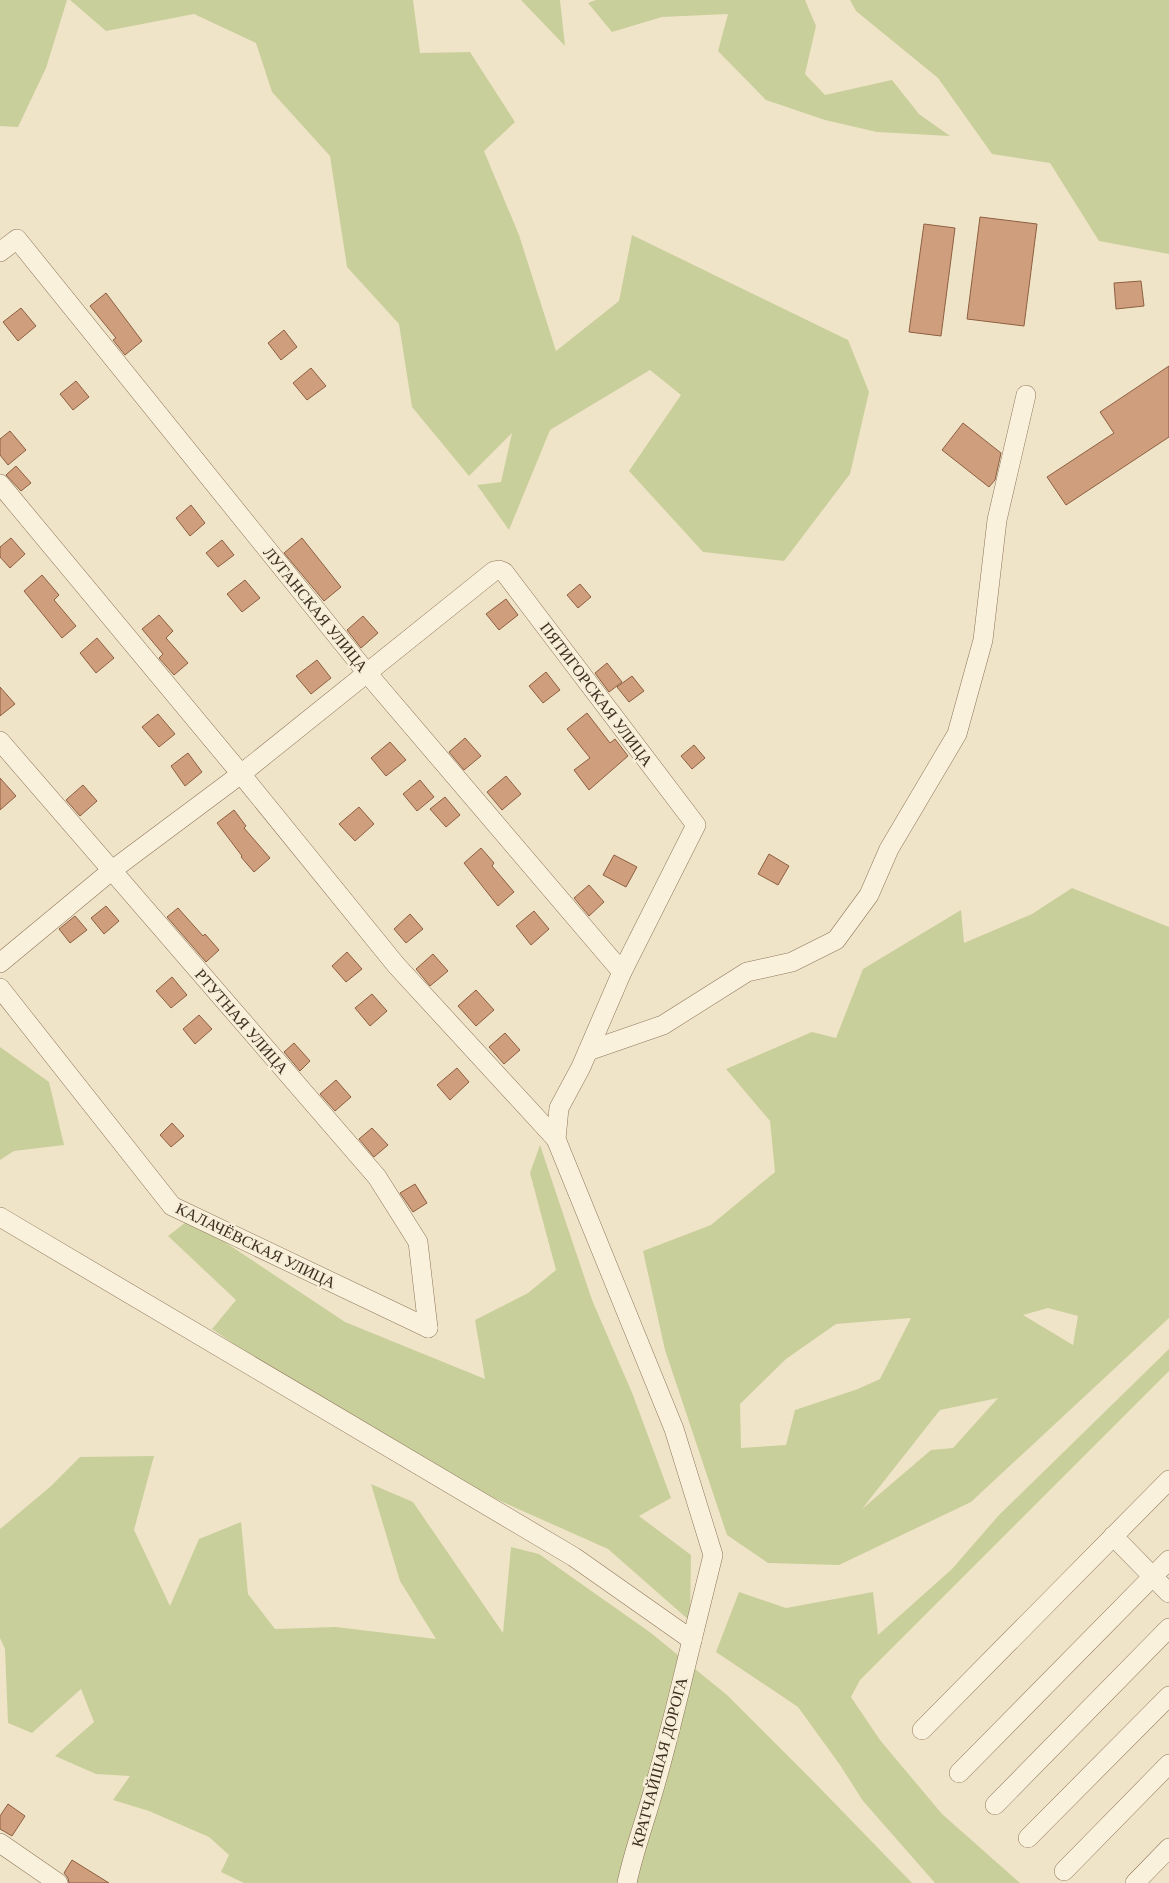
<svg xmlns="http://www.w3.org/2000/svg" width="1169" height="1883" font-family="'Times New Roman',serif">
  <rect width="100%" height="100%" fill="#f0e4c8"/>
  <g fill="#c9cf9b" fill-rule="evenodd">
    <polygon points="0,0 67,0 46,68 18,127 0,126"/>
    <polygon points="70,0 413,0 420,53 470,52 515,122 484,151 519,235 556,351 619,301 632,235 848,340 869,392 850,474 784,561 703,552 629,471 681,395 650,370 550,430 509,530 477,485 501,482 512,433 469,476 412,407 399,324 347,267 330,156 272,92 256,43 194,14 106,31"/>
    <polygon points="521,0 560,0 565,46"/>
    <polygon points="596,0 805,0 816,26 805,74 825,95 892,80 919,114 950,136 877,132 825,120 766,100 718,51 728,14 662,17 612,32 588,3"/>
    <polygon points="850,0 1169,0 1169,254 1099,241 1050,163 992,154 938,78 856,11"/>
    <path d="M 1072,888 L 1169,927 L 1169,1318 L 971,1502 L 839,1565 L 768,1563 L 727,1535 L 665,1350 L 643,1251 L 711,1225 L 775,1172 L 770,1121 L 726,1069 L 812,1032 L 836,1038 L 863,969 L 961,910 L 964,943 L 1032,914 ZM 1048,1308 L 1078,1316 L 1073,1345 L 1023,1315 ZM 911,1318 L 880,1379 L 858,1389 L 795,1410 L 786,1445 L 741,1448 L 740,1404 L 786,1359 L 836,1324 ZM 998,1398 L 953,1448 L 931,1450 L 862,1509 L 940,1410 Z"/>
    <polygon points="0,1047 49,1082 64,1145 14,1151 0,1160"/>
    <polygon points="540,1145 592,1300 633,1395 671,1498 639,1516 691,1555 690,1621 608,1549 397,1455 212,1329 236,1300 168,1236 190,1219 345,1322 485,1379 475,1320 528,1293 556,1270 530,1173"/>
    <polygon points="1169,1349 1169,1371 860,1680 851,1697 880,1740 942,1814 1020,1883 935,1883 863,1801 840,1765 798,1707 716,1652 739,1592 786,1608 873,1592 878,1635 952,1569 999,1515"/>
    <polygon points="154,1456 134,1530 170,1606 199,1539 241,1522 248,1594 275,1629 336,1627 436,1639 400,1581 371,1484 413,1502 503,1633 511,1547 539,1554 651,1633 727,1695 814,1782 912,1883 244,1883 221,1872 229,1855 209,1837 149,1811 113,1800 130,1776 96,1774 55,1756 94,1722 81,1689 32,1733 8,1723 5,1649 0,1638 0,1529 51,1486 80,1457"/>
  </g>
  <g fill="#cf9f7d" stroke="#8d5f41">
    <polygon points="980,217 1037,224 1024,326 967,319"/>
    <polygon points="924,224 955,228 941,336 909,332"/>
    <polygon points="1141,281 1144,306 1116,309 1114,283"/>
    <polygon points="106,293 142,341 125,355 113,340 116,338 90,306"/>
    <polygon points="21,308 36,326 18,341 3,322"/>
    <polygon points="284,330 297,347 281,360 268,343"/>
    <polygon points="1169,366 1169,437 1066,505 1047,477 1114,433 1100,412"/>
    <polygon points="311,368 326,386 307,400 293,383"/>
    <polygon points="76,381 89,397 73,410 60,394"/>
    <polygon points="963,423 1001,453 995,480 989,487 942,450"/>
    <polygon points="10,431 26,450 8,465 0,455 0,439"/>
    <polygon points="16,466 31,483 21,491 6,475"/>
    <polygon points="191,505 205,523 190,536 176,518"/>
    <polygon points="11,538 25,554 10,568 0,557 0,547"/>
    <polygon points="302,538 341,587 324,601 284,553"/>
    <polygon points="222,540 234,555 218,567 206,553"/>
    <polygon points="42,575 59,595 54,600 76,626 62,638 24,591"/>
    <polygon points="245,580 260,598 242,612 227,594"/>
    <polygon points="580,584 591,597 578,608 567,595"/>
    <polygon points="506,599 518,615 499,630 486,614"/>
    <polygon points="159,615 173,631 166,638 188,663 174,675 159,658 163,654 142,629"/>
    <polygon points="363,616 378,633 361,648 347,630"/>
    <polygon points="97,638 114,658 96,673 80,653"/>
    <polygon points="317,660 331,678 311,694 296,676"/>
    <polygon points="607,663 622,682 609,692 595,673"/>
    <polygon points="546,672 560,690 543,703 529,686"/>
    <polygon points="632,676 644,691 629,702 617,687"/>
    <polygon points="0,687 15,704 0,716"/>
    <polygon points="587,713 610,743 615,739 628,756 589,790 574,770 590,758 567,729"/>
    <polygon points="158,714 175,734 159,747 142,727"/>
    <polygon points="465,738 481,756 464,770 449,752"/>
    <polygon points="390,742 406,760 386,776 371,758"/>
    <polygon points="694,745 705,758 692,769 681,756"/>
    <polygon points="188,753 202,772 185,786 171,766"/>
    <polygon points="506,776 521,794 502,810 487,792"/>
    <polygon points="0,778 16,796 0,810"/>
    <polygon points="420,780 434,797 417,811 403,794"/>
    <polygon points="83,785 97,801 80,816 66,800"/>
    <polygon points="445,797 460,815 446,827 430,809"/>
    <polygon points="359,807 374,824 355,841 339,824"/>
    <polygon points="234,810 246,826 244,828 270,858 254,872 241,857 242,856 217,823"/>
    <polygon points="481,848 494,863 492,866 514,892 498,906 464,863"/>
    <polygon points="769,854 789,866 778,885 758,874"/>
    <polygon points="614,855 637,867 626,887 603,875"/>
    <polygon points="589,885 604,902 589,916 574,898"/>
    <polygon points="106,906 119,921 104,934 91,918"/>
    <polygon points="178,908 203,936 205,934 219,950 206,962 167,917"/>
    <polygon points="534,911 549,929 531,945 516,926"/>
    <polygon points="410,914 423,929 406,943 394,929"/>
    <polygon points="75,916 87,930 70,943 59,929"/>
    <polygon points="347,952 362,969 346,982 332,966"/>
    <polygon points="433,954 448,971 430,986 416,969"/>
    <polygon points="172,977 187,995 171,1008 156,991"/>
    <polygon points="476,990 494,1010 476,1026 458,1006"/>
    <polygon points="372,994 387,1011 370,1026 355,1008"/>
    <polygon points="199,1015 212,1029 195,1044 183,1029"/>
    <polygon points="505,1033 520,1050 504,1064 489,1047"/>
    <polygon points="294,1043 310,1061 300,1071 284,1052"/>
    <polygon points="457,1068 469,1082 450,1100 437,1085"/>
    <polygon points="336,1080 351,1097 335,1111 320,1094"/>
    <polygon points="172,1123 184,1136 171,1147 160,1135"/>
    <polygon points="372,1128 388,1145 374,1157 359,1139"/>
    <polygon points="415,1184 427,1203 413,1212 400,1193"/>
    <polygon points="8,1804 25,1816 12,1836 0,1829 0,1816"/>
    <polygon points="72,1860 109,1883 69,1883 68,1878 64,1873"/>
  </g>
  <g fill="none" stroke-linecap="round" stroke-linejoin="round">
    <g stroke="#8d765c" stroke-width="20">
      <g id="minor">
        <polyline points="0,252 17,239 367,673 622,972"/>
        <polyline points="0,484 241,774 396,965 556,1139"/>
        <polyline points="0,741 377,1177 418,1242 428,1328"/>
        <polyline points="0,963 111,871 241,774 494,571 499,570 504,572 696,825 622,972 581,1067 559,1108 556,1139 674,1429 713,1555 692,1640 574,1557 0,1217"/>
        <polyline points="0,988 172,1206 428,1328"/>
        <polyline points="588,1051 663,1025 747,972 792,962 836,940 869,895 889,849 957,734 983,640 997,520 1026,395"/>
        <polyline points="1113,1536 1169,1593"/>
        <polyline points="922,1730 1169,1480"/>
        <polyline points="959,1773 1169,1560"/>
        <polyline points="995,1805 1169,1628"/>
        <polyline points="1028,1838 1169,1696"/>
        <polyline points="0,1843 58,1883"/>
        <polyline points="1064,1871 1169,1764"/>
        <path d="M 627,1883 C 633,1854 643,1827 651,1799 C 667,1746 679,1693 692,1640"/>
        <polyline points="1135,1883 1169,1848"/>
      </g>
    </g>
    <use href="#minor" stroke="#faf1dc" stroke-width="19"/>
  </g>
  <g text-anchor="middle" stroke-width="5" stroke-linejoin="round" paint-order="stroke">
    <g font-size="16" fill="#3d2e20" stroke="#f7eed8">
      <text transform="translate(316 609) rotate(51)" y="6">ЛУГАНСКАЯ УЛИЦА</text>
      <text transform="translate(597 694) rotate(53)" y="6">ПЯТИГОРСКАЯ УЛИЦА</text>
      <text transform="translate(242 1021) rotate(49)" y="6">РТУТНАЯ УЛИЦА</text>
      <text transform="translate(256 1245) rotate(26)" y="6">КАЛАЧЁВСКАЯ УЛИЦА</text>
      <text transform="translate(659 1762) rotate(-75)" y="6">КРАТЧАЙШАЯ ДОРОГА</text>
    </g>
  </g>
</svg>
